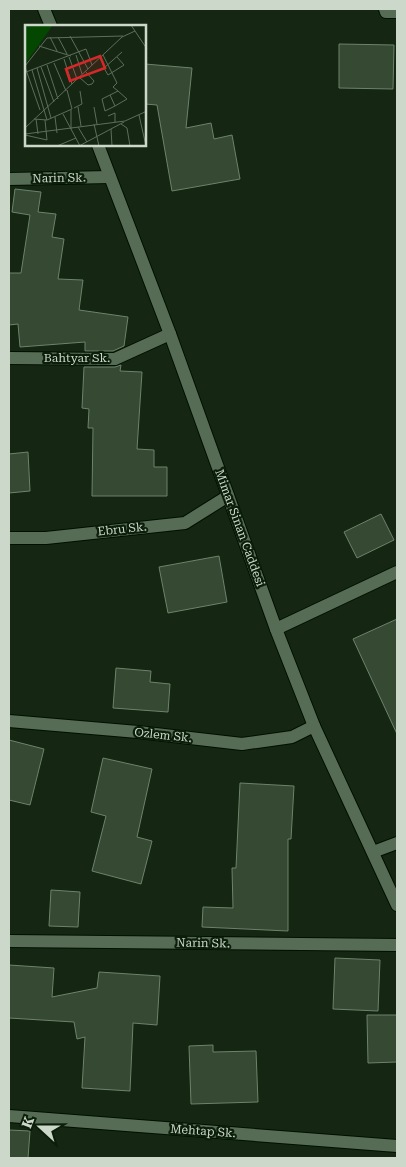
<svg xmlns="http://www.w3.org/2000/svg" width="406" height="1167" font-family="'Roboto Serif',serif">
  <rect width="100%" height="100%" fill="#152713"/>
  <g fill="#354933" stroke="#6d836a">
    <polygon points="339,44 394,45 393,89 339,88"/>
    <polygon points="145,64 192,68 186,128 211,123 214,139 232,135 240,179 172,191 157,105 145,104"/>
    <polygon points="15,189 41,192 38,212 56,214 52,237 64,239 58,279 83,280 79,310 128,317 124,346 113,351 85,351 85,342 20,347 18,324 9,325 9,273 21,273 30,215 12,212"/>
    <polygon points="121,365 120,371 142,372 137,449 154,450 154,467 167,467 167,496 92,496 93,428 88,428 89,409 82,408 84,367 115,367"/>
    <polygon points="28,452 30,491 9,493 9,454"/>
    <polygon points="381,514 394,540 357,558 344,532"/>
    <polygon points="219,556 227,602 168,613 159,567"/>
    <polygon points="397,619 397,734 353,639"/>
    <polygon points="116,668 151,671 150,682 170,684 168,712 113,708"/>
    <polygon points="9,740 44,749 30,805 9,800"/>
    <polygon points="103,758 152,769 137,837 152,841 141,884 92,871 106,816 91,812"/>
    <polygon points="240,783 294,786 291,839 288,839 288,931 202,927 203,907 233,908 232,868 236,868"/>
    <polygon points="51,890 80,892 78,927 49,926"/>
    <polygon points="335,958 380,960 378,1011 333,1009"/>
    <polygon points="9,965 54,968 52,997 97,988 99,972 160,976 157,1025 133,1023 130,1091 82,1088 85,1037 77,1039 74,1022 9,1018"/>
    <polygon points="367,1015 397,1015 397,1062 368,1063"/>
    <polygon points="213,1045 213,1052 256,1051 258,1102 191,1104 189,1046"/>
    <polygon points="9,1130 30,1131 28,1158 9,1158"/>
  </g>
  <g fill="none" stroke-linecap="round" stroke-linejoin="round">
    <g stroke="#011001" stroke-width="14">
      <g id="street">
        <polyline points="385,9 386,12 397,12"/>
        <polyline points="9,179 110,177"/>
        <polyline points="9,358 115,359 170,334"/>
        <polyline points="9,538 46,538 185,523 228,496"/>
        <polyline points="276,629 397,572"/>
        <polyline points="9,721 138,732 242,744 292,737 314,726"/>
        <polyline points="373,852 397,843"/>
        <polyline points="9,941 397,945"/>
        <polyline points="9,1116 397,1146"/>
      </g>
    </g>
    <g stroke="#011001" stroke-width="14">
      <g id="secondary">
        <polyline points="44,9 51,26"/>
        <polyline points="98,145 170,334 276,629 314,726 397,905"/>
      </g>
    </g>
    <use href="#street" stroke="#576c54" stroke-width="12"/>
    <use href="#secondary" stroke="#576c54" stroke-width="12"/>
  </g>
  <g text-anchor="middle" stroke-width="4.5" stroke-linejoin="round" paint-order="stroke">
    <g font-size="12" fill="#ccd8ca" stroke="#0b1e0a">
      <text transform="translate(59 178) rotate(-1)" y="4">Narin Sk.</text>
      <text x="77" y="362">Bahtyar Sk.</text>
      <text transform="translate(240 528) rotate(70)" y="4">Mimar Sinan Caddesi</text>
      <text transform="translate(122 529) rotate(-6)" y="4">Ebru Sk.</text>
      <text transform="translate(163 735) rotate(6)" y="4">Ozlem Sk.</text>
      <text transform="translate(203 943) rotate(1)" y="4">Narin Sk.</text>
      <text transform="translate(203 1131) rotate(4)" y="4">Mehtap Sk.</text>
    </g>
  </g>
  <g transform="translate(25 25)">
    <rect width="121" height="121" fill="#152713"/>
    <path d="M 0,0 L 28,0 L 0,39 L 1,18 Z" fill="#044701"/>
    <path fill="none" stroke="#5e6e5c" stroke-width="1" d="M 106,0 L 122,24M 45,11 L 63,44M 25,12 L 32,26M 33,12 L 42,29M 14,21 L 46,31M 61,24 L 67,40M 51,30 L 57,49M 78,30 L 92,58 L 88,62 L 93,66 L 77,74 L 80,86 L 90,81M 44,32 L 52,54M 92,32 L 99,40 L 83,50 L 79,43 L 97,27M 39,34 L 47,59M 29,38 L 41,66M 22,40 L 33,74M 0,41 L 22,13 L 98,11M 0,42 L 15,85M 16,42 L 29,77M 12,43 L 26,93M 7,45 L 22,95M 1,47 L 61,24M 54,52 L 63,60 L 67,59 L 69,56 L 60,46M 85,70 L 90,81 L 102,74 L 93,66M 53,82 L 56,101M 69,82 L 72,99M 49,83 L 57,79 L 55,66M 46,85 L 46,104M 38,89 L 55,121M 114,90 L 121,121M 83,91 L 90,88 L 90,97M 30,92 L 32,108M 9,94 L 22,95 L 47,84 L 42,65M 11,94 L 13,109M 69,99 L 74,121M 96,99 L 102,103 L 105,121M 53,102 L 62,117M 0,103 L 97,12 L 110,6M 86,104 L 87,121M 0,109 L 100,96 L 122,86M 0,110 L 22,115 L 20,95M 32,121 L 51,113M 54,121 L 99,97"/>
    <path fill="#d62828" fill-opacity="0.15" stroke="#d62828" stroke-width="2.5" d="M 75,31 L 80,43 L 45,56 L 41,44 Z"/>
    <rect width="121" height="121" fill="none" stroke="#ccd8ca" stroke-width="2.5"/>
  </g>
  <rect width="406" height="1167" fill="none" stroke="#ccd8ca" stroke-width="20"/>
  <g transform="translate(40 1127) rotate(291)" stroke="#0b1e0a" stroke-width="4" paint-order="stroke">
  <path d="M0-4L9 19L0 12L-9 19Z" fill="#ccd8ca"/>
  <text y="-8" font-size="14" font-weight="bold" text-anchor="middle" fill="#ccd8ca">K</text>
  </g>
</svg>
